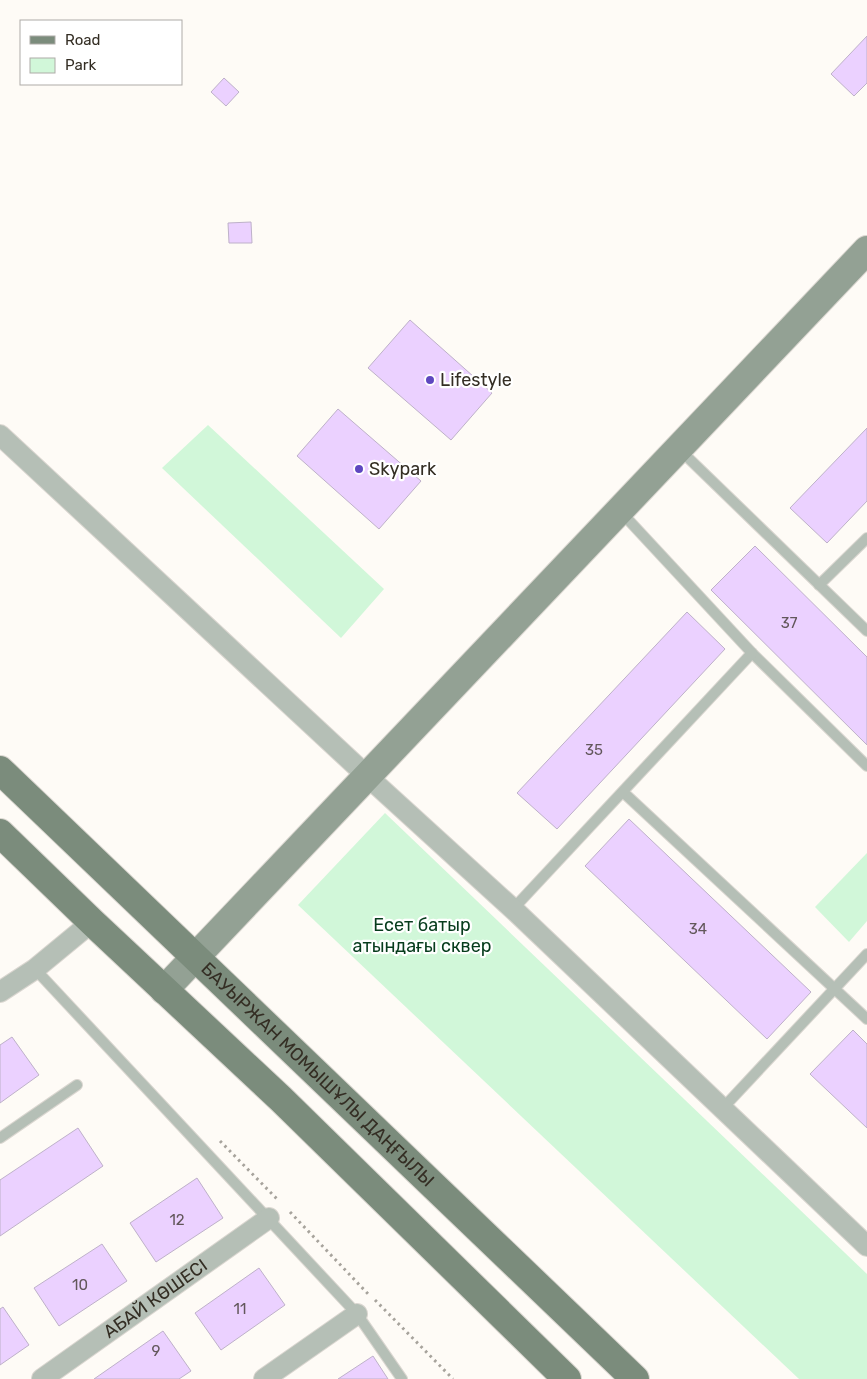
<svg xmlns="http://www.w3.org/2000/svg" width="867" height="1379" font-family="Rubik,sans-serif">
  <rect width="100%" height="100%" fill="#fefbf6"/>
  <g fill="#d1f7d9">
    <polygon points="208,425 384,589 341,638 162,468"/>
    <polygon points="385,813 867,1274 867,1379 799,1379 298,905"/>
    <polygon points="867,853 867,921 849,942 815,907"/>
  </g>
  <g fill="#ebd1ff" stroke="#beb1c9">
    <polygon points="867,36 867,83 854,96 831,74"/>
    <polygon points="224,78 239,92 226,106 211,92"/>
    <polygon points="251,222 252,243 229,243 228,223"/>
    <polygon points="410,320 492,393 451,440 368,368"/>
    <polygon points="338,409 421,481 379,529 297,456"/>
    <polygon points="867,428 867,501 827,543 790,508"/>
    <polygon points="755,546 867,657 867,745 711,590"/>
    <polygon points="687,612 725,649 557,829 517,793"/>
    <polygon points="629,819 811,992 767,1039 585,866"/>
    <polygon points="853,1030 867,1044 867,1128 810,1074"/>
    <polygon points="12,1037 39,1075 0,1103 0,1045"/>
    <polygon points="78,1128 103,1166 0,1236 0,1180"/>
    <polygon points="197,1178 223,1218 156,1262 130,1223"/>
    <polygon points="102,1244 127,1281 59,1326 34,1288"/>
    <polygon points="259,1268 285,1305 221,1350 195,1313"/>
    <polygon points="3,1307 29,1345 0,1365 0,1309"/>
    <polygon points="163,1331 191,1371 179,1379 94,1379"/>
    <polygon points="373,1356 388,1379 338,1379"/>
  </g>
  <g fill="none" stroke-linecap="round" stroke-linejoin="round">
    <g stroke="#dad6d0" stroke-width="12">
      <g id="lane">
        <polyline points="679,449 867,631"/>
        <polyline points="621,512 752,653 867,766"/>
        <polyline points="819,585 867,538"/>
        <polyline points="623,792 867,1019"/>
        <polyline points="513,909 752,653"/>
        <polyline points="35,969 357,1314 402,1379"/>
        <polyline points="723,1108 867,954"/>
        <polyline points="0,1138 77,1085"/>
      </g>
    </g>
    <g stroke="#dad6d0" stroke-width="22">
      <g id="street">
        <polyline points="0,435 367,776 513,909 867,1246"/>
        <polyline points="0,992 35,969 92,922"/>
        <path id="s1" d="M 42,1379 L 269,1218"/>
        <polyline points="264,1379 357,1314"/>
      </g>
    </g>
    <g stroke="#dad6d0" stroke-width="30">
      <polyline id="secondary" points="164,990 867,250"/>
    </g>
    <g stroke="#dad6d0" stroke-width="30">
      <g id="primary">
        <path id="s2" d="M 0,770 L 635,1379"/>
        <polyline points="0,833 92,922 281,1099 567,1379"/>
      </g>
    </g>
    <g stroke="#a7a39c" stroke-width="3" stroke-dasharray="2.5 4" stroke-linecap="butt">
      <polyline points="220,1141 277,1199"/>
      <polyline points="290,1212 370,1296"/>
      <polyline points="375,1300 453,1379"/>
    </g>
    <use href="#lane" stroke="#b5bfb6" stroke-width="10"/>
    <use href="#street" stroke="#b5bfb6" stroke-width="20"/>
    <use href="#secondary" stroke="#93a194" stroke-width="28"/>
    <use href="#primary" stroke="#7b8c7c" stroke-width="28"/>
  </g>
  <g fill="#5e47c0" stroke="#fff" stroke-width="2">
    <circle cx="430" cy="380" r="5"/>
    <circle cx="359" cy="469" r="5"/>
  </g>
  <g text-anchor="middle" stroke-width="4.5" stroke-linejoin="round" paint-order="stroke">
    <g font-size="15" fill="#62575b">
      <text x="789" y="628">37</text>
      <text x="594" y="755">35</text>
      <text x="698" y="934">34</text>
      <text x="177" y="1225">12</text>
      <text x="80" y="1290">10</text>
      <text x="240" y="1314">11</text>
      <text x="156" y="1356">9</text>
    </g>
    <g font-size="18" fill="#342e24" stroke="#fff" text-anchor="start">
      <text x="440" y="386">Lifestyle</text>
      <text x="369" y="475">Skypark</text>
    </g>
    <g font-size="18" fill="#063c1c" stroke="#fff">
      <text x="422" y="931">Есет батыр<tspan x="422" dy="21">атындағы сквер</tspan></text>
    </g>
    <g font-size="18" fill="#342e24" stroke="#fff">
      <text dy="6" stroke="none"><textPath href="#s2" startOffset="440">БАУЫРЖАН МОМЫШҰЛЫ ДАҢҒЫЛЫ</textPath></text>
      <text dy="6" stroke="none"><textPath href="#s1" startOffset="139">АБАЙ КӨШЕСІ</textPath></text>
    </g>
  </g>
  <rect x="20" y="20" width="162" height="65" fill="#ffffff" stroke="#aeaba7"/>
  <rect x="30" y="36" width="25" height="8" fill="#7b8c7c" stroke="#aeaba7"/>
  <text x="65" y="45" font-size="15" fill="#342e24">Road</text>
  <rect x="30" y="58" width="25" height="15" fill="#d1f7d9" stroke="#aeaba7"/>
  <text x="65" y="70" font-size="15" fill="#342e24">Park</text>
</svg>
